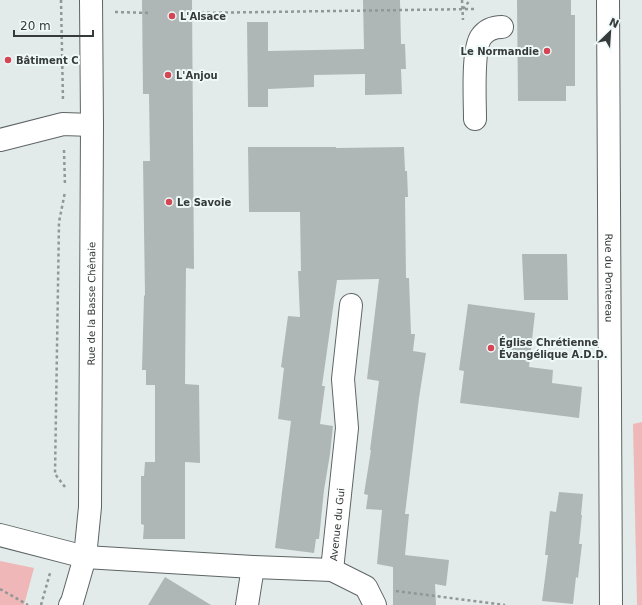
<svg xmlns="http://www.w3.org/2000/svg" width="642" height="605" font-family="'DejaVu Sans',sans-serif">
  <rect width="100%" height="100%" fill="#e2ebea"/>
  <g fill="#efb7b7">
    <polygon points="642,422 642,605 637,605 633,424"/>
    <polygon points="0,561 34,568 24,605 0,605"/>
  </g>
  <g fill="#aeb7b6">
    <polygon points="142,0 192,0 194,269 186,268 185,384 199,385 200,463 185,462 185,539 143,539 144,525 141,524 141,476 144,476 145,462 155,462 155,385 146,385 146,370 142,370 144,296 145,295 143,161 150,161 149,94 143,94"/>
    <polygon points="363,0 400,0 401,44 405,44 406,69 401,69 402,94 365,95 365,74 314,75 314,87 268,89 268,107 248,107 247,22 268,22 268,51 364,49"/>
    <polygon points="517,0 571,0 571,15 575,15 575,86 566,86 566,101 518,101"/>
    <polygon points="248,147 336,147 336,148 404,147 405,171 407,171 408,197 405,197 406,278 409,278 411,334 415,334 413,351 426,353 419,398 405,514 409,514 405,555 449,560 446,586 435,584 436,605 393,605 393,567 377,564 382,510 366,509 368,495 364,494 371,450 370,450 379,381 367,379 379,279 337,280 322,386 325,386 320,424 333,426 330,454 324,490 319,539 316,539 314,553 275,548 291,421 278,419 284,368 281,367 288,316 300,317 298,271 301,271 300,212 249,212"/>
    <polygon points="522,254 567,254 568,300 524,300"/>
    <polygon points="468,304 535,313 529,367 553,370 552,383 582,387 579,418 460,403 464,371 459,370"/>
    <polygon points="559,492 583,494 581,515 582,515 579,544 582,544 578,578 576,577 573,604 542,601 548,555 545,555 550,511 556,512"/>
    <polygon points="165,577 211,605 148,605"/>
  </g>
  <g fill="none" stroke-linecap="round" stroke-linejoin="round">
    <g stroke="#5d6564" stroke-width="24">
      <g id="minor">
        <path id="s1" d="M 608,0 L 611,605"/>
        <path d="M 475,119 C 475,101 472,50 481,37 C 486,30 493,27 502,27"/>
        <polyline points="0,140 63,124 92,125"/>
        <path id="s2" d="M 0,535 L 85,557 L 253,567 L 332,570 L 347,428 L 343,379 L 351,305"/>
        <polyline points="332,570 366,587 375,605"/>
        <path id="s3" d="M 70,605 L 72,602 L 85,557 L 90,507 L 92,125 L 91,0"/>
        <polyline points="247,605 253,567"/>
      </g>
    </g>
    <g stroke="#909797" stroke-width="2.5" stroke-dasharray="3 3" stroke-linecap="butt">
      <polyline points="61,0 63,101"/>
      <polyline points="462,0 463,20"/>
      <polyline points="463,9 470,0"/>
      <polyline points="115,12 151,13"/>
      <polyline points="195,13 475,9"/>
      <polyline points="64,150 65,186"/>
      <polyline points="65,487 55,474 59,222 65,192 66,192"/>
      <polyline points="0,589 28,605"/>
      <polyline points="396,591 505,605"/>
      <polyline points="41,605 50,573"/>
    </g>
    <use href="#minor" stroke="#fff" stroke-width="22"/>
  </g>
  <g fill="#d54554" stroke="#eff9f8" stroke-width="1.5">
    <circle cx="172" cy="16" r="4"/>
    <circle cx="547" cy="51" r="4"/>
    <circle cx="8" cy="60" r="4"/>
    <circle cx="168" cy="75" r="4"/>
    <circle cx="169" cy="202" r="4"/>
    <circle cx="491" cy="348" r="4"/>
  </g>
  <g text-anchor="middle" stroke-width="4" stroke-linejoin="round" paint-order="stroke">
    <g font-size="10" font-weight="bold" fill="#363a3a" stroke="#eff9f8" text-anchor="start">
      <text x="180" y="20">L'Alsace</text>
      <text x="539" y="55" text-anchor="end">Le Normandie</text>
      <text x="16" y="64">Bâtiment C</text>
      <text x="176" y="79">L'Anjou</text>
      <text x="177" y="206">Le Savoie</text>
      <text x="499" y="346">Église Chrétienne<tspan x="499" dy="12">Évangélique A.D.D.</tspan></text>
    </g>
    <g font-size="10" fill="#363a3a" stroke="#eff9f8">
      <text dy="4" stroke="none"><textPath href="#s1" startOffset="278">Rue du Pontereau</textPath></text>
      <text dy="4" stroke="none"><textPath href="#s3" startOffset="304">Rue de la Basse Chênaie</textPath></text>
      <text dy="4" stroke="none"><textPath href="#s2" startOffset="381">Avenue du Gui</textPath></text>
    </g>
  </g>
  <g transform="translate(610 32) rotate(25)" stroke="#eff9f8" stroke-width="3" paint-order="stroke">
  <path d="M0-3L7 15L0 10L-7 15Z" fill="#363a3a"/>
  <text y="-6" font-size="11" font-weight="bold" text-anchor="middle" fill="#363a3a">N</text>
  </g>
  <path d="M14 30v6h79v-6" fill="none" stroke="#363a3a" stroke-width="2"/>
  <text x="20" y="30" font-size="12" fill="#363a3a" stroke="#eff9f8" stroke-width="3" paint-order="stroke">20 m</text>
</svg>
